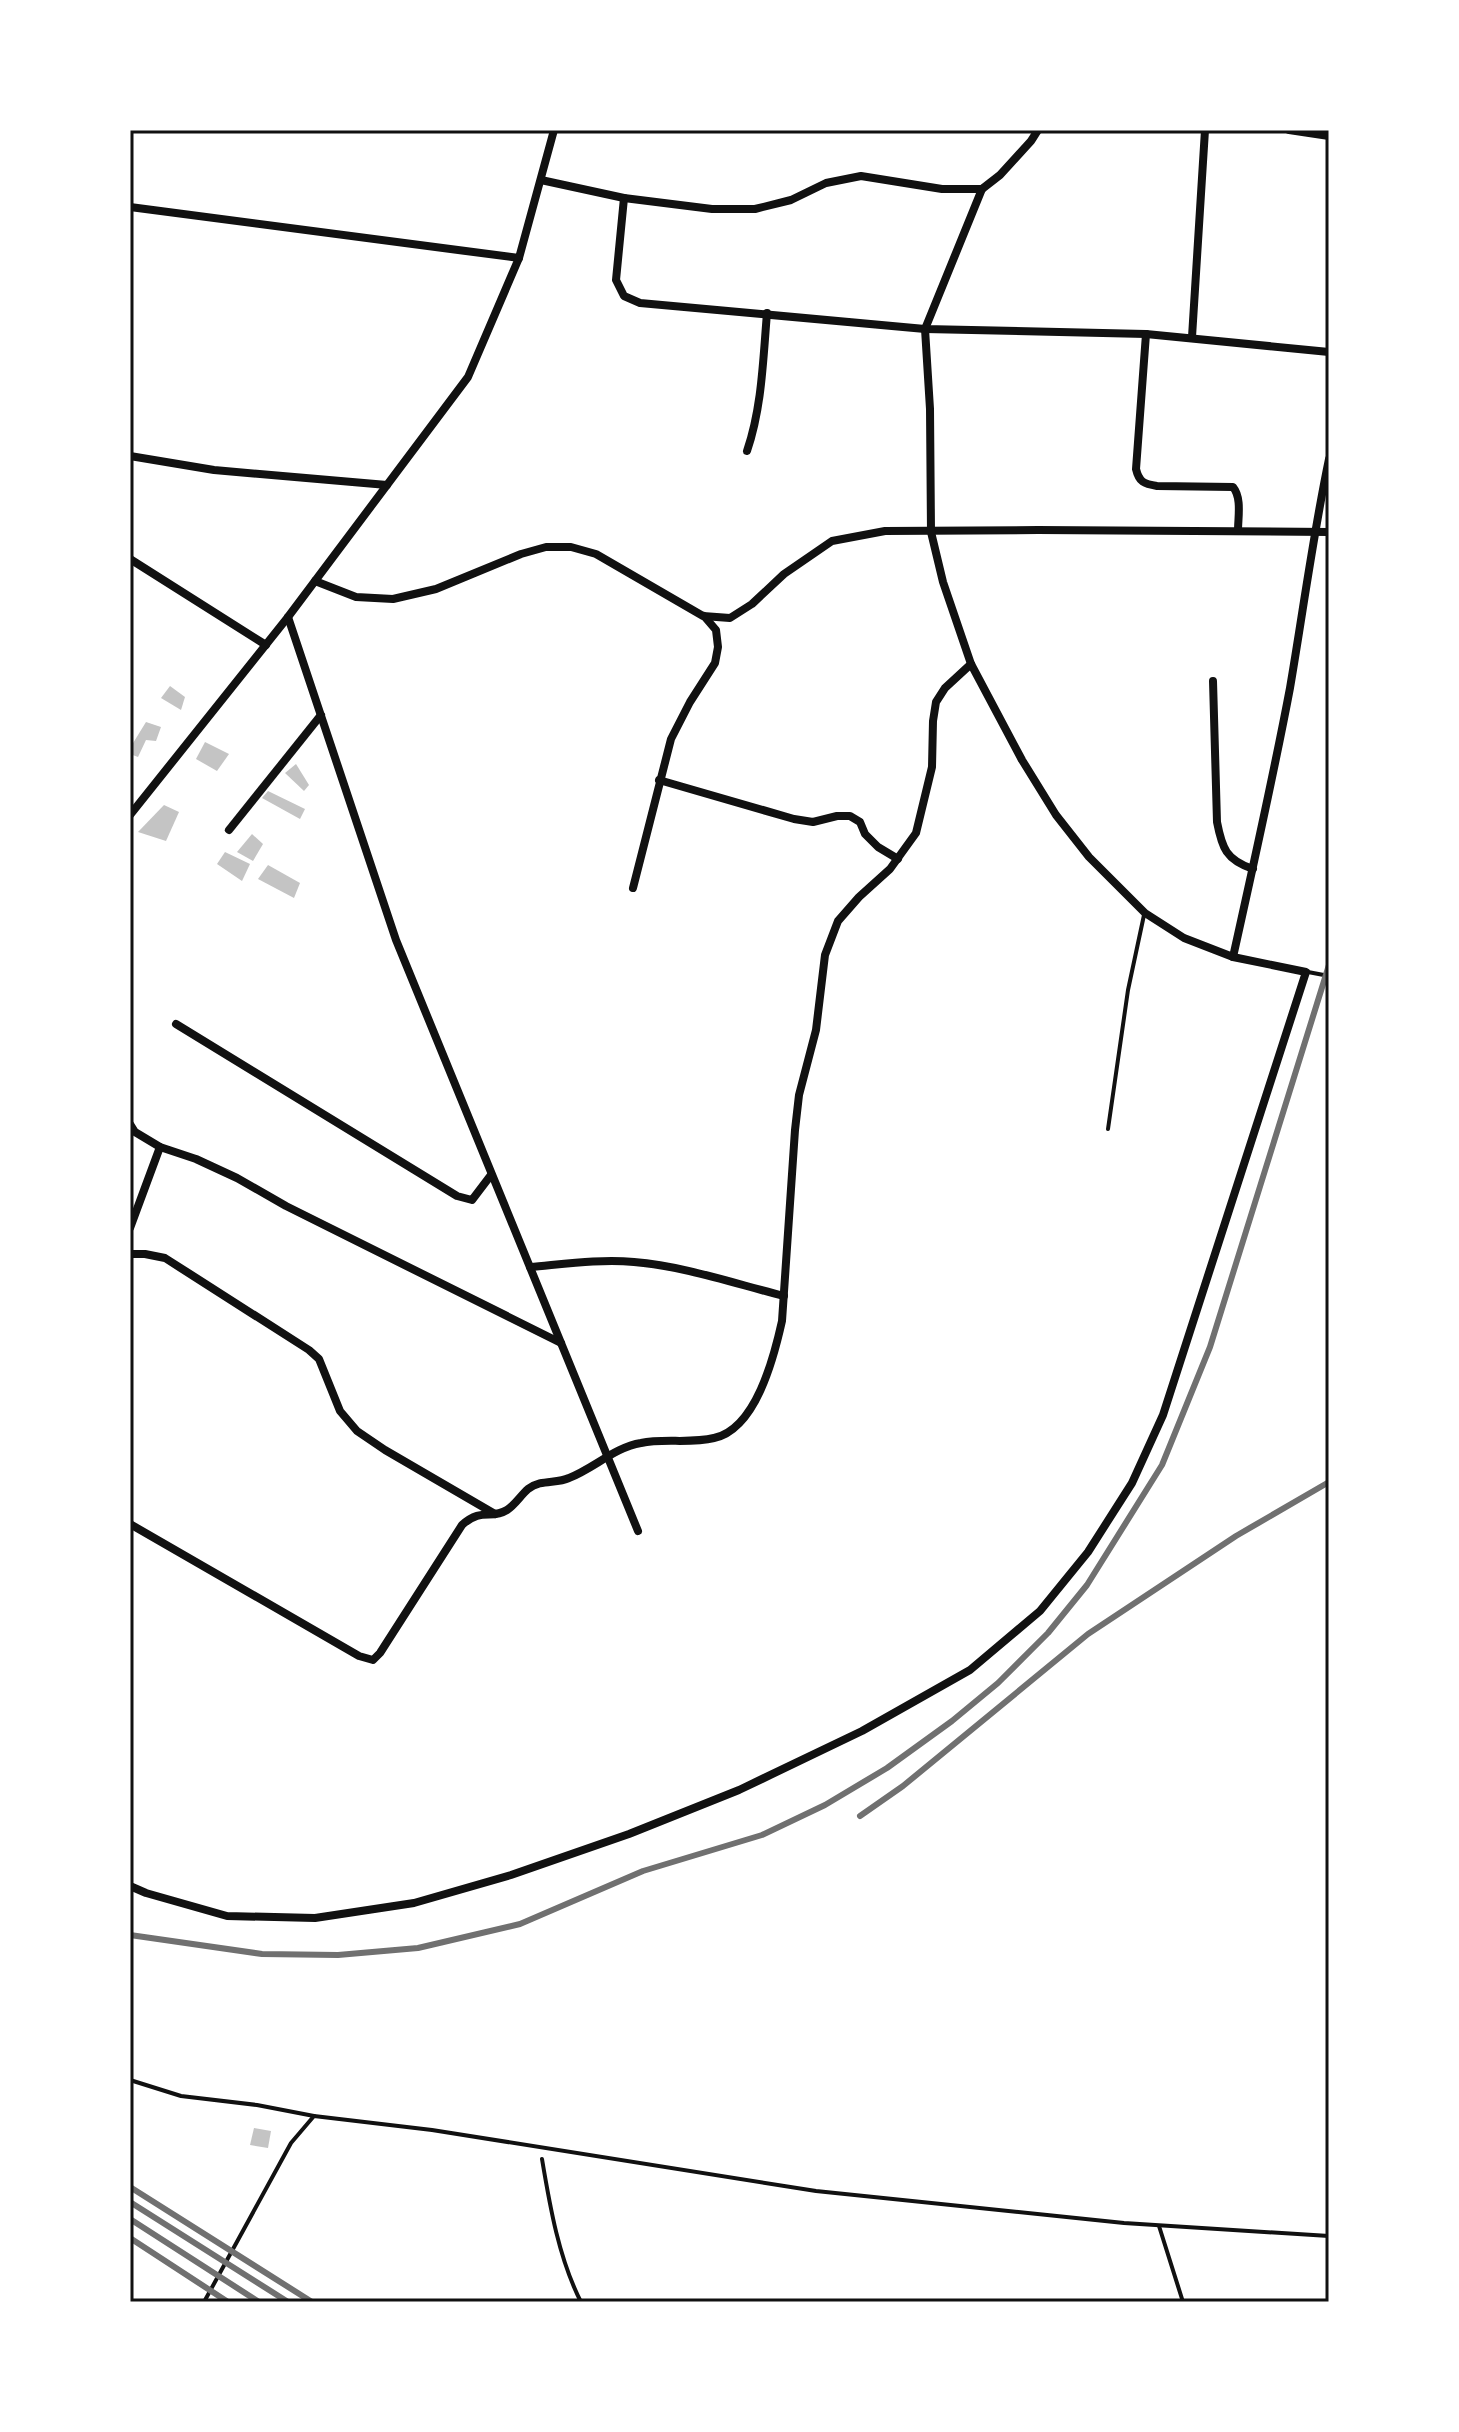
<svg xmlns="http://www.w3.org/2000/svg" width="1459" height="2432" font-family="Georgia,serif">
  <rect width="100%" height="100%" fill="#fff"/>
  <g fill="#c4c4c4">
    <polygon points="170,686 185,697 181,710 161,698"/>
    <polygon points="146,722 161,727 156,741 146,740 138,757 130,754 130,748"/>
    <polygon points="205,742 229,754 217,771 196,759"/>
    <polygon points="296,764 309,785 304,791 285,773"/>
    <polygon points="268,791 305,809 300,819 262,798"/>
    <polygon points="164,805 179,812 166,841 138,832"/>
    <polygon points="252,834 263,844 253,861 237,852"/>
    <polygon points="225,852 250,864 242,881 217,864"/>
    <polygon points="268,865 300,883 294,898 258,879"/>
    <polygon points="254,2128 271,2131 268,2148 250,2145"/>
  </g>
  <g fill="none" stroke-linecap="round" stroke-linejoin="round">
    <path stroke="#111" stroke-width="4" d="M 542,2159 C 550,2207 559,2259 581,2302"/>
    <g stroke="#111" stroke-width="4">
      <polyline points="1308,972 1329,976"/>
      <polyline points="1108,1129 1128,990 1144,915"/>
      <polyline points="130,2080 181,2096 257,2105 314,2116"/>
      <polyline points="1159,2226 1183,2302"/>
      <polyline points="204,2302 291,2143 314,2116 432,2130 816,2191 1124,2223 1329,2236"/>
    </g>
    <g stroke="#111" stroke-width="8">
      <polyline points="1289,130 1329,136"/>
      <polyline points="541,180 624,198 712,209 755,209 791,200 826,183 861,176 942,189 982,189 1000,175 1031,141 1038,130"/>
      <polyline points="624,198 616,280 624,296 640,303 925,329 1146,334 1329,352"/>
      <polyline points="130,207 519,258"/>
      <path d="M 1146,334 L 1136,469 C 1139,482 1144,484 1157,486 L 1233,487 C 1242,498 1238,517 1238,531"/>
      <polyline points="1192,337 1205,130"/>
      <path d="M 747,451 C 762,407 763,360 767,313"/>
      <polyline points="130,456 214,470 387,485"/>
      <polyline points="130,559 266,645"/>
      <polyline points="315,581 356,597 393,599 436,589 521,554 546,547 571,547 596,554 703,616 730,618 752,604 784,574 832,541 885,531 1038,530 1329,532"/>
      <polyline points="288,617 396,940 638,1531"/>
      <path d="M 1213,681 L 1217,822 C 1222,848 1226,860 1253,869"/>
      <polyline points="659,780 794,819 813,822 837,816 850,816 860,822 865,834 878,847 898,859"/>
      <polyline points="130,815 288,617 468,377 519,258 554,130"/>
      <polyline points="229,830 321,715"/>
      <polyline points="633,888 671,739 690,702 715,663 718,647 716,630 704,616"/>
      <path d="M 1233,957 C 1253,867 1273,778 1290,688 C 1303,612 1313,535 1329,459"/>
      <polyline points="176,1024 457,1196 472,1200 491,1175"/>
      <polyline points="130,1124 135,1132 160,1147 196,1159 237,1178 286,1206 561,1343"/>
      <polyline points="130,1228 160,1147"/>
      <polyline points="130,1254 145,1254 165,1258 309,1350 319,1359 340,1411 357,1431 385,1450 495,1514"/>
      <path d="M 530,1267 C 565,1264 600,1259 634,1262 C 684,1266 736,1284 784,1296"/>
      <path d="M 130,1524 L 359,1656 L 373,1660 L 380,1653 L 462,1525 C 482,1507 491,1520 507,1510 C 515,1505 521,1495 528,1489 C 541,1479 556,1484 569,1478 C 593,1469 615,1447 641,1443 C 664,1438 690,1444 714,1438 C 756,1429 774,1357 782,1321 L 795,1130 L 799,1095 L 816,1030 L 825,955 L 838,921 L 859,897 L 890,869 L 916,833 L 932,767 L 933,721 L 936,702 L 945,688 L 971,664"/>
      <polyline points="130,1886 146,1893 227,1916 315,1918 414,1903 511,1875 629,1834 739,1790 862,1731 970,1670 1040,1611 1088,1552 1132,1483 1163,1415 1306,972 1233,957 1184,938 1145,913 1089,857 1056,815 1022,760 971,664 943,582 931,532 930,409 925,329 982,189"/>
    </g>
    <g stroke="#707070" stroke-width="6">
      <polyline points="860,1816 903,1786 1088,1634 1236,1536 1329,1482"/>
      <polyline points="130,1935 262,1954 338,1955 418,1948 520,1924 643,1871 762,1835 825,1805 887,1768 952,1721 998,1683 1048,1633 1087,1585 1162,1465 1210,1347 1329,965"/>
      <polyline points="130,2187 312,2302"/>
      <polyline points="130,2202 288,2302"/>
      <polyline points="130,2219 259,2302"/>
      <polyline points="130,2238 228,2302"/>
    </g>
  </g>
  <rect width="1459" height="2432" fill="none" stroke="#ffffff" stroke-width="264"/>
  <rect x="132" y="132" width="1195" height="2168" fill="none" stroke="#111" stroke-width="3"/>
</svg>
